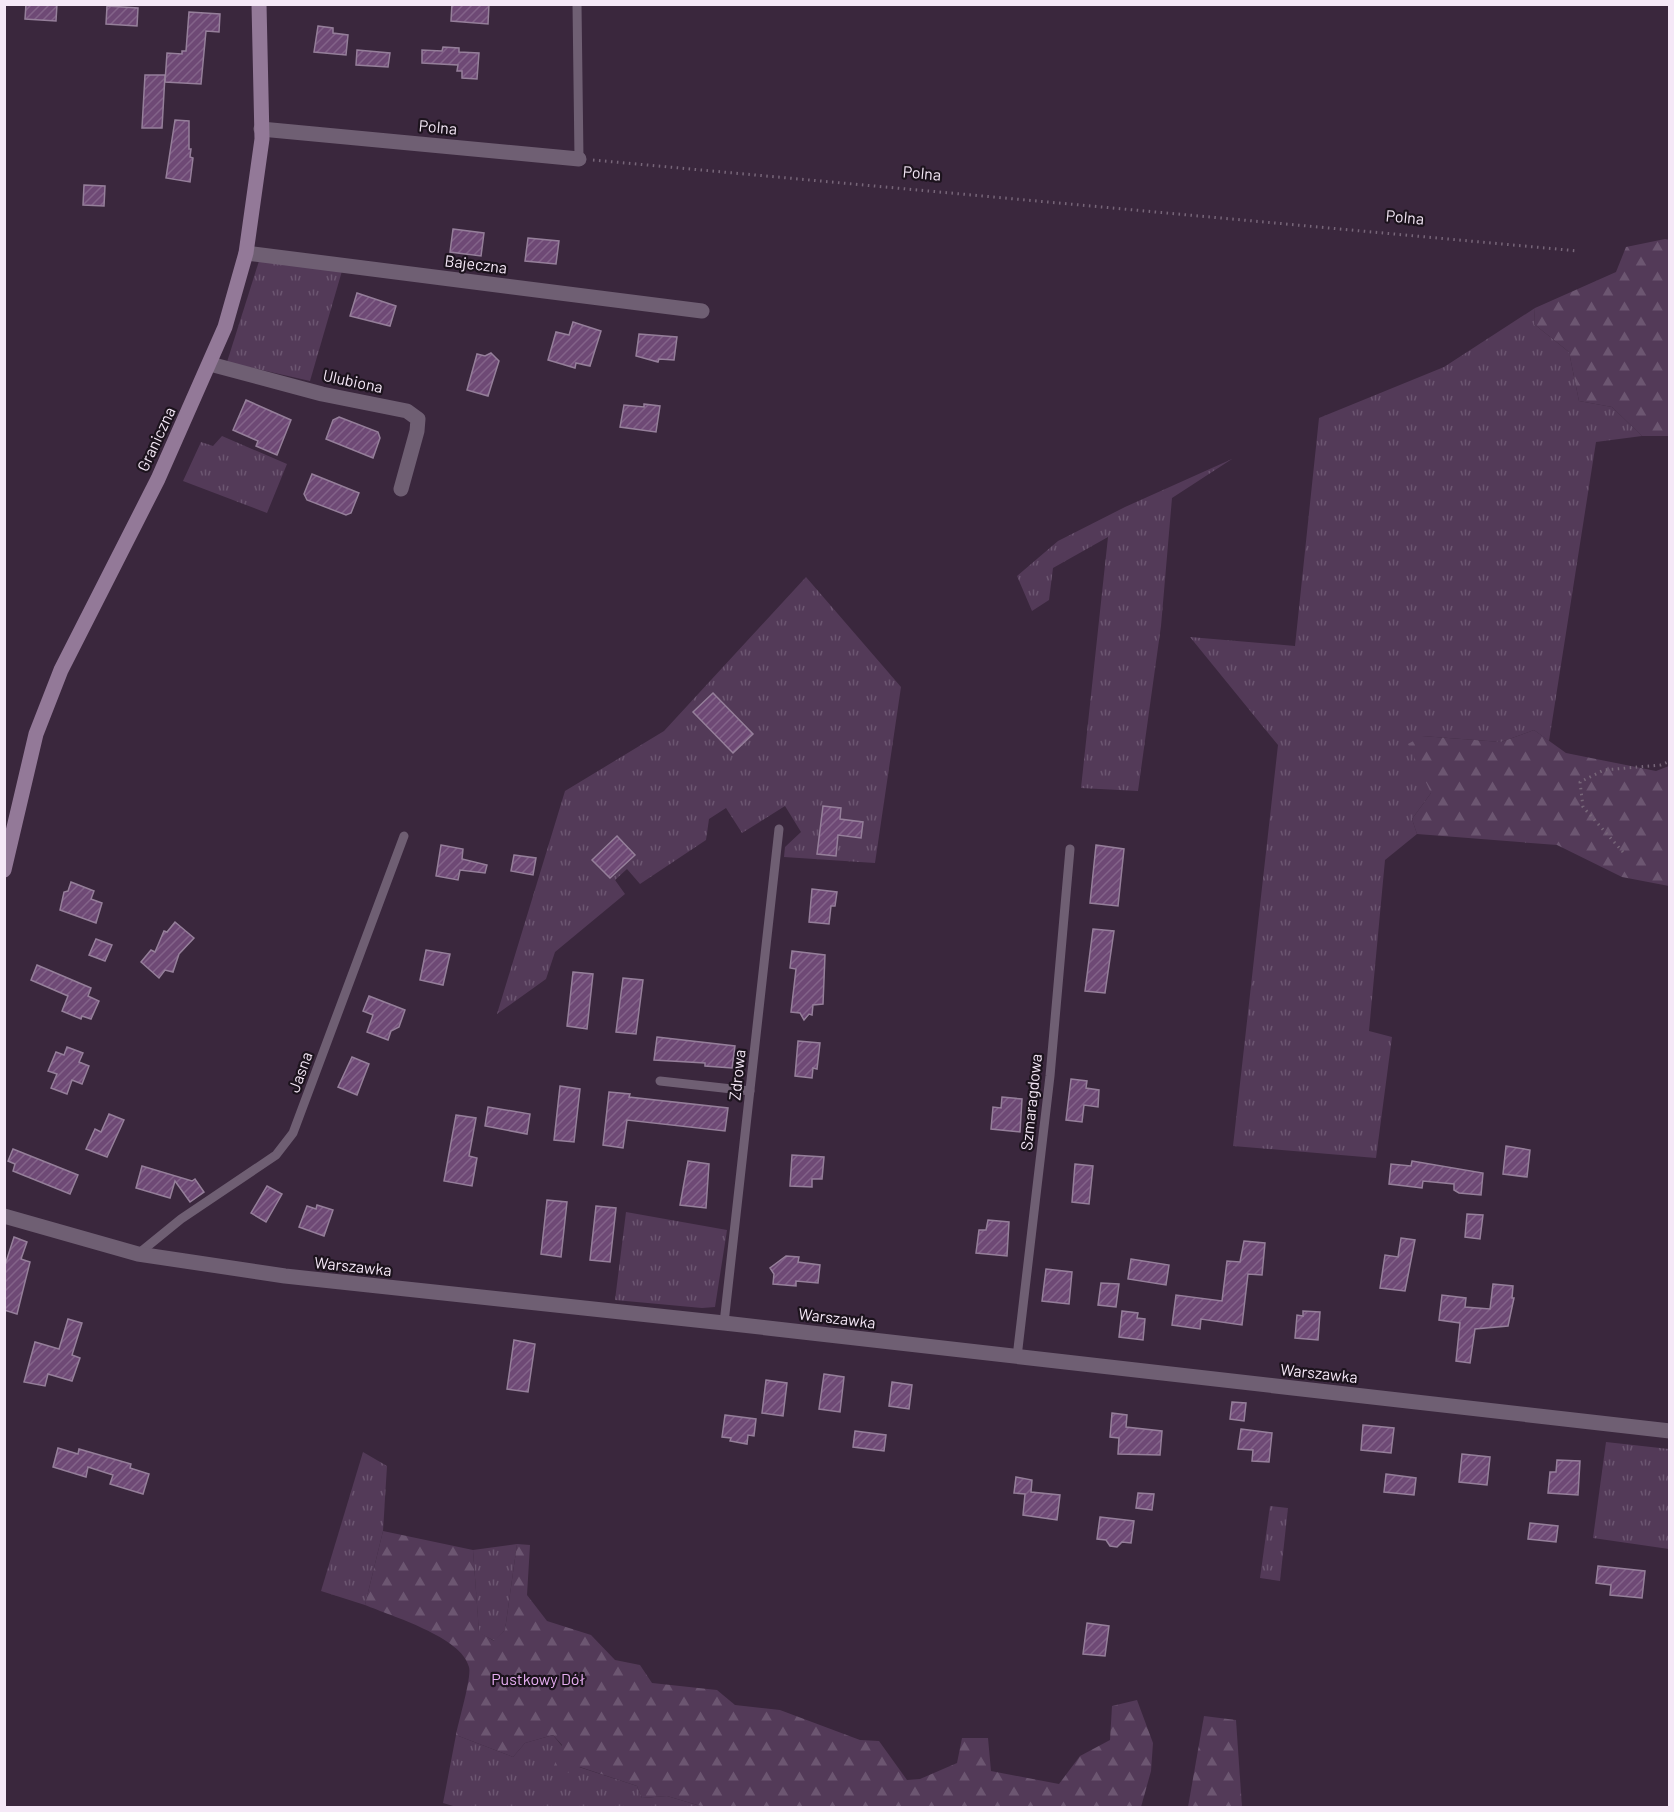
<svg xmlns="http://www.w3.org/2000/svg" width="1674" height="1812" font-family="Barlow,sans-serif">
  <defs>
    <pattern id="grass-tufts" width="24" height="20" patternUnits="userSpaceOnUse" patternTransform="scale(1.5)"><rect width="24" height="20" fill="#533a58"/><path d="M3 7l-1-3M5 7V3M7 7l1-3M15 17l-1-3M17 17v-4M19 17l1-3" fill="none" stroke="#6c5671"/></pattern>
    <pattern id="forest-firs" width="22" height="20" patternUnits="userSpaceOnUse" patternTransform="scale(1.5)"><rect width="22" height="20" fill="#533a58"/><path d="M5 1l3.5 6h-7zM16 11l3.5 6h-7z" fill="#6c5671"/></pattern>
    <pattern id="building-hatch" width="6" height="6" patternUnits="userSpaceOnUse" patternTransform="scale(1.5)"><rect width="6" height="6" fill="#6e4975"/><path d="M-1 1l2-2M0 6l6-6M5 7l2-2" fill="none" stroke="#836389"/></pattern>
  </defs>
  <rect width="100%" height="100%" fill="#3a273d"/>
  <g fill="url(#grass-tufts)">
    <polygon points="259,261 342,271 310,381 227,362"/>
    <polygon points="1535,308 1534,324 1569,352 1579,401 1612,407 1642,436 1596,442 1549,741 1534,730 1501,742 1422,736 1431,793 1412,819 1417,834 1385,860 1369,1031 1392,1037 1376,1158 1233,1146 1278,745 1190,637 1295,646 1319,418 1444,367"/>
    <polygon points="222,436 287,464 267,513 183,481 201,442 213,446"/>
    <polygon points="1232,459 1172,498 1161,626 1138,791 1081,788 1108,537 1053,568 1049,600 1032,611 1017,576 1058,541 1125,507"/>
    <polygon points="806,577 901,687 875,863 784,857 785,847 801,832 785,806 742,833 726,808 709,819 706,840 640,884 627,869 615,880 625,894 555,952 546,979 497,1014 565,791 664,731"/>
    <polygon points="626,1212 727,1230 715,1307 702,1308 615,1300"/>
    <polygon points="1606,1442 1669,1449 1669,1549 1593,1538"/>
    <polygon points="363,1452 387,1466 383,1531 365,1605 321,1591"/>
    <polygon points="1270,1506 1288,1508 1280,1581 1260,1578"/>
    <polygon points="517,1544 505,1630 495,1641 479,1633 473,1550"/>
    <polygon points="456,1735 513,1757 525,1743 553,1735 579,1767 637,1786 642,1798 667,1796 704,1807 460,1808 443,1803"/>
  </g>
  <g fill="url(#forest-firs)">
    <polygon points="1665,239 1670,240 1669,436 1642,436 1612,407 1579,401 1569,352 1534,324 1535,308 1616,272 1626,247"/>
    <polygon points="1534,730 1566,753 1656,771 1669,766 1669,886 1622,877 1557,845 1417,834 1412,819 1431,793 1408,744 1422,736 1501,742"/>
    <path d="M 383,1531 L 473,1550 L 479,1632 L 494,1641 L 505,1630 L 517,1544 L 530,1545 L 527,1595 L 547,1621 L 591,1635 L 615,1660 L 640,1665 L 652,1683 L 717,1690 L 735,1705 L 780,1710 L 860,1740 L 879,1741 L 907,1780 L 920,1779 L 957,1763 L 962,1738 L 988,1738 L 991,1771 L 1059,1784 L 1080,1756 L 1110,1740 L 1112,1706 L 1137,1700 L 1153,1743 L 1151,1771 L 1141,1807 L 704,1807 L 667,1796 L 642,1798 L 637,1786 L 580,1767 L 561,1776 L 552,1771 L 562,1745 L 553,1735 L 525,1743 L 513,1757 L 456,1735 C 458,1723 472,1677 469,1667 C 462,1637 391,1616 365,1605 Z"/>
    <polygon points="1204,1716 1236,1720 1242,1807 1188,1807"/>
  </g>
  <g fill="url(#building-hatch)" stroke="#957f9a" stroke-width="1.5">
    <polygon points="26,4 57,4 56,21 25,19"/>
    <polygon points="452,4 489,4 488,24 451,21"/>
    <polygon points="107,6 138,8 137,26 106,24"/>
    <polygon points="189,12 220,14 219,32 206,31 201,84 165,82 167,53 182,54 182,51 186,51"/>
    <polygon points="318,26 333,28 333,33 348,35 346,55 314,52"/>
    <polygon points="443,47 459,48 459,52 479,53 477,79 462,78 462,71 457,71 458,65 422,63 422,50 442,51"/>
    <polygon points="357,50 390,53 388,67 356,65"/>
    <polygon points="145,75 165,75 162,128 142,128"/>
    <polygon points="175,120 189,121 189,149 191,149 190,157 193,158 190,182 166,178"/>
    <polygon points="84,185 105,186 104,206 83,205"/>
    <polygon points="453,229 484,233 481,256 450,252"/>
    <polygon points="528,238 559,241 556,264 525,261"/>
    <polygon points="357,293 396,306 390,326 350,316"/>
    <polygon points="573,322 601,331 590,366 576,363 575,368 548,360 556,332 569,335"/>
    <polygon points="639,334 677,337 674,360 659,359 658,362 636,356"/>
    <polygon points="491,353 499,361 488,396 467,390 477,354 485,356"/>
    <polygon points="246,400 291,420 277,455 256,446 258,441 233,430"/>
    <polygon points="644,404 660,406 656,432 620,427 624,405 644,407"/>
    <polygon points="339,417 378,432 380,438 373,458 326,439 333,420"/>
    <polygon points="312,474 359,493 351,513 346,515 307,500 304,494"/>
    <polygon points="713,693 753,734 733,753 693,712"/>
    <polygon points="823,806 841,808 840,819 863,822 861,838 838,835 836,856 817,854"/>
    <polygon points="617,836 635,855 610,878 592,860"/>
    <polygon points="441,845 463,849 462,859 487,865 485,873 460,870 458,880 436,876"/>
    <polygon points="1096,845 1124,849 1118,906 1090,903"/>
    <polygon points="514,855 536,858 533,875 511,871"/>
    <polygon points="71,882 94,891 91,899 102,903 96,923 60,910 64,892 68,891"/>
    <polygon points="812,889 837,892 835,906 831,906 829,924 809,922"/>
    <polygon points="175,922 194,938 179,954 173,972 165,970 159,978 141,962 151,950 155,952 164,931 167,932"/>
    <polygon points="1093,929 1114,931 1105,993 1085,991"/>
    <polygon points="96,939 112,945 105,961 89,955"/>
    <polygon points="426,950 450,954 443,985 420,980"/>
    <polygon points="792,951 825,955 823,1004 813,1005 812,1015 809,1014 804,1020 800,1013 791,1012 796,969 790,968"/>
    <polygon points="37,965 91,988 88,996 99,1001 91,1019 82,1016 81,1019 62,1011 68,996 31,980"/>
    <polygon points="573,972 593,974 587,1029 567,1026"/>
    <polygon points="623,978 643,980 636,1034 616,1032"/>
    <polygon points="369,996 405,1010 399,1027 391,1031 388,1040 367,1032 373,1015 363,1011"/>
    <polygon points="657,1037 735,1046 732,1068 705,1066 705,1063 654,1060"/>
    <polygon points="798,1041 820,1043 817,1069 813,1068 812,1078 795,1076"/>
    <polygon points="67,1047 83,1053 79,1062 89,1066 82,1084 72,1080 67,1094 51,1088 57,1074 48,1071 56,1052 64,1055"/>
    <polygon points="352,1057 369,1064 357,1095 338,1087"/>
    <polygon points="1071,1079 1087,1081 1086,1088 1099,1090 1098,1107 1084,1105 1082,1122 1066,1120"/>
    <polygon points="560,1086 580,1089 574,1142 554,1140"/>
    <polygon points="609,1092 630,1094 629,1097 728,1108 725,1131 627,1120 623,1148 603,1145"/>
    <polygon points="1002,1097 1022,1099 1020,1132 991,1129 993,1107 1001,1108"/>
    <polygon points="488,1107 530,1114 527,1134 485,1126"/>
    <polygon points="109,1114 124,1120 107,1157 86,1149 95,1129 101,1132"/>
    <polygon points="456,1115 476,1118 469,1156 477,1158 472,1186 444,1181"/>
    <polygon points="1506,1146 1530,1150 1527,1177 1503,1174"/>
    <polygon points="13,1149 78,1175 70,1194 13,1171 15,1164 8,1161"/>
    <polygon points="792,1155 824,1157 822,1179 812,1179 812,1187 790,1186"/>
    <polygon points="688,1161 709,1164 706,1208 680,1205"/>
    <polygon points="1412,1161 1483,1173 1481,1195 1459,1193 1454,1190 1454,1184 1423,1181 1422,1188 1389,1184 1391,1164 1411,1166"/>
    <polygon points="1075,1164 1093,1166 1089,1204 1072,1202"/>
    <polygon points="142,1166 192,1181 195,1179 204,1192 190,1202 175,1181 170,1198 136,1188"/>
    <polygon points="267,1186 282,1194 266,1222 251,1213"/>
    <polygon points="547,1200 567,1202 561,1257 541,1254"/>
    <polygon points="317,1205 333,1210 324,1236 299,1227 307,1206 316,1209"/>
    <polygon points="596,1206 616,1208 610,1262 590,1260"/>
    <polygon points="1467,1214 1483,1215 1480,1239 1465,1237"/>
    <polygon points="988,1220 1009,1222 1007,1256 976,1253 979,1230 986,1230"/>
    <polygon points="14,1237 27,1242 21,1259 30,1262 17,1314 4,1310 4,1268"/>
    <polygon points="1401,1238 1415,1240 1405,1291 1380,1288 1385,1255 1398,1257"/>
    <polygon points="1244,1241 1265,1243 1262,1275 1248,1274 1242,1325 1201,1319 1200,1329 1172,1325 1176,1295 1222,1301 1227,1261 1240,1262"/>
    <polygon points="786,1256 799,1257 798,1262 820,1265 818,1283 796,1281 796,1286 773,1284 774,1274 770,1268"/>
    <polygon points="1131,1259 1169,1265 1166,1285 1128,1279"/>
    <polygon points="1046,1269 1072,1272 1069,1304 1042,1301"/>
    <polygon points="1101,1283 1119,1284 1116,1307 1098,1305"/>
    <polygon points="1493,1284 1513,1286 1512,1298 1514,1298 1508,1326 1475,1329 1470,1363 1456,1361 1460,1323 1439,1320 1442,1295 1466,1298 1465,1307 1490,1309"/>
    <polygon points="1122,1311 1138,1313 1137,1318 1145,1319 1143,1340 1119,1337"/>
    <polygon points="1303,1311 1320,1312 1318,1340 1295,1338 1297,1315 1303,1316"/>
    <polygon points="68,1319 82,1323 72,1355 80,1358 72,1381 48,1374 45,1386 24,1382 35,1342 59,1349"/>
    <polygon points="514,1340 535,1344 528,1392 507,1389"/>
    <polygon points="824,1374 844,1377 840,1412 819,1409"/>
    <polygon points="766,1380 787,1383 783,1416 762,1413"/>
    <polygon points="892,1382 912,1385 909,1409 889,1406"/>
    <polygon points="1232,1402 1246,1403 1244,1421 1230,1419"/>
    <polygon points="1112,1413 1127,1415 1126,1427 1162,1431 1160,1455 1118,1454 1119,1438 1110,1437"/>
    <polygon points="725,1415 756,1419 754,1436 748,1435 747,1444 730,1441 731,1438 722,1437"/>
    <polygon points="1363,1425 1394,1428 1391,1453 1361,1450"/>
    <polygon points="1241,1429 1272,1433 1269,1462 1252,1461 1253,1450 1238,1449"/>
    <polygon points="855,1431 886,1435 884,1451 853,1447"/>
    <polygon points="58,1448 78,1454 79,1449 131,1464 130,1468 149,1474 143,1494 110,1484 113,1475 88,1467 86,1477 53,1467"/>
    <polygon points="1462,1454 1490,1457 1487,1485 1459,1482"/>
    <polygon points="1557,1460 1580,1461 1578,1495 1548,1493 1550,1472 1556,1472"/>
    <polygon points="1386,1474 1416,1478 1414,1495 1384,1492"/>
    <polygon points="1016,1477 1032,1480 1031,1492 1060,1495 1057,1520 1023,1515 1025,1494 1014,1493"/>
    <polygon points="1138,1493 1154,1494 1152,1510 1136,1508"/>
    <polygon points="1100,1517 1134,1521 1131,1543 1122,1542 1117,1547 1110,1546 1106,1540 1097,1539"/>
    <polygon points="1530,1523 1558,1526 1556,1542 1528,1539"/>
    <polygon points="1598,1566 1645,1571 1642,1598 1610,1595 1611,1585 1596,1583"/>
    <polygon points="1087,1623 1109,1626 1105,1656 1083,1654"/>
  </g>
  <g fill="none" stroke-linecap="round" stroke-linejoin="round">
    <g stroke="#776679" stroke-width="3" stroke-dasharray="1.5 4.5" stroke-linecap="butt">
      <polyline points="593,160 1578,251"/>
      <polyline points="1623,852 1583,807 1580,782 1604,770 1661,765 1670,761"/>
    </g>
    <g stroke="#6f5f73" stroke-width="9">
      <polyline points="577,4 579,159"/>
      <polyline points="660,1081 750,1091"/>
      <polyline points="138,1254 181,1219 276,1155 293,1133 404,836"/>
      <polyline points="724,1323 779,829"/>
      <polyline points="1017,1357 1050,1076 1070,849"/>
    </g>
    <g stroke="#6f5f73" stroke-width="15">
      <polyline points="261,129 579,159"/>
      <polyline points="246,253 702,311"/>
      <polyline points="210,364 322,394 407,411 418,419 417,431 401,489"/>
      <polyline points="4,1216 138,1254 285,1276 724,1323 1670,1431"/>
    </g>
    <polyline stroke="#937998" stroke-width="15" points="4,870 36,734 61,670 158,479 225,327 246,253 262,139 259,4"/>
  </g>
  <g text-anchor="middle" stroke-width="4.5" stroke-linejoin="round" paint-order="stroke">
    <g font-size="16" fill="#f5e8f7" stroke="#1c131d">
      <text transform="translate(438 127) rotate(5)" y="6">Polna</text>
      <text transform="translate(922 173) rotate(5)" y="6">Polna</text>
      <text transform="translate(1405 217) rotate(5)" y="6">Polna</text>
      <text transform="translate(476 264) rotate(7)" y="6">Bajeczna</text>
      <text transform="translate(353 381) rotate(12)" y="6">Ulubiona</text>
      <text transform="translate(156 439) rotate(-65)" y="6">Graniczna</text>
      <text transform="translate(300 1072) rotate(-70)" y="6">Jasna</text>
      <text transform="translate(737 1075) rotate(-84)" y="6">Zdrowa</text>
      <text transform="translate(1031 1102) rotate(-84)" y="6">Szmaragdowa</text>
      <text transform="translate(353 1266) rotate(6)" y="6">Warszawka</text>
      <text transform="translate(837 1318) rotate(7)" y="6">Warszawka</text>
      <text transform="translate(1319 1373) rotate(6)" y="6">Warszawka</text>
    </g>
    <g font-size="16" fill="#e7aef2" stroke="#1c131d">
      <text x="538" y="1685">Pustkowy Dół</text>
    </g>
  </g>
  <rect width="1674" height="1812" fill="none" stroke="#f5e8f7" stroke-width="12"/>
</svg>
